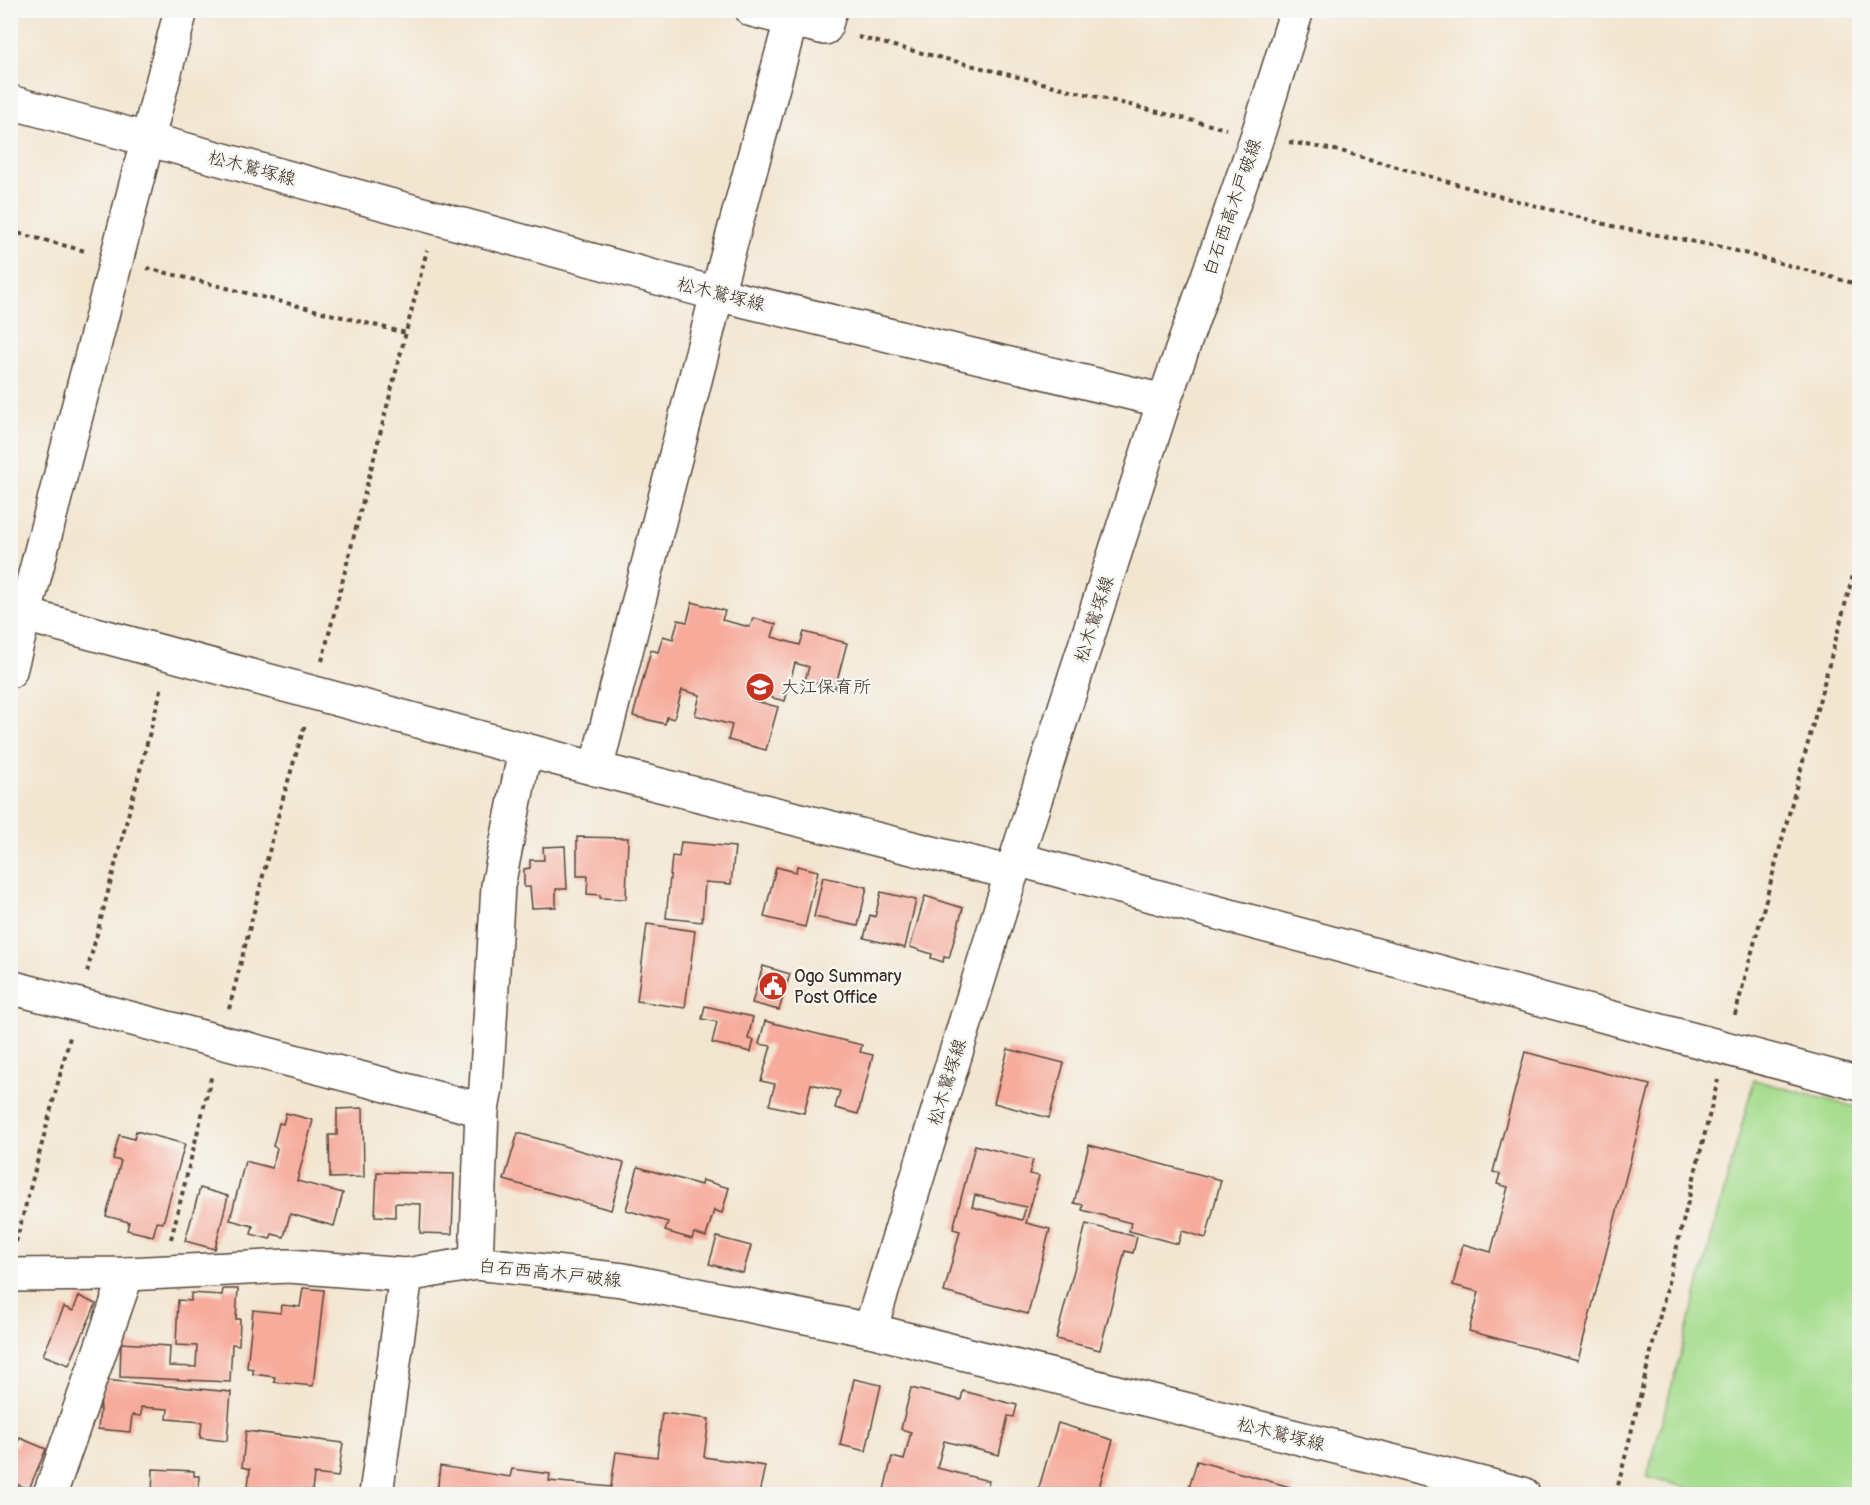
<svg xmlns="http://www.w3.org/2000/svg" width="1870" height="1505" font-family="Pangolin,'Klee One',sans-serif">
  <rect width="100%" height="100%" fill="#f6f6f2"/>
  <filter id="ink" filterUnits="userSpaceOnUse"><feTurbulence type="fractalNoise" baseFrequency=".0167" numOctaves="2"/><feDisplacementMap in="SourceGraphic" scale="12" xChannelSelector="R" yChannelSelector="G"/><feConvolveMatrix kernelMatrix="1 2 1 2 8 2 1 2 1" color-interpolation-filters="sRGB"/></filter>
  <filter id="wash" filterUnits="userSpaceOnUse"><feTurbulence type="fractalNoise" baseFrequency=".008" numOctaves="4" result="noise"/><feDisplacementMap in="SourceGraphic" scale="24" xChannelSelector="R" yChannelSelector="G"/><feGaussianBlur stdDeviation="1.35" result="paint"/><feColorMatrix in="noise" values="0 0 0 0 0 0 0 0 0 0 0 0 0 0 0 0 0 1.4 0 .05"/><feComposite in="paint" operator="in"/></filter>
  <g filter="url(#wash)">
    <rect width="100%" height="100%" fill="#f3e6d1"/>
    <polygon fill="#a6dd8e" stroke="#708456" stroke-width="1.5" points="1754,1080 1859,1108 1859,1494 1711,1494 1647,1477"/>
    <g id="blocks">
      <g fill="#f6ab9b" fill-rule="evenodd">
        <polygon points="692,602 725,611 722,620 750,627 753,618 776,624 772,637 800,645 804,632 847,643 835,688 805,680 809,667 795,663 785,701 754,693 752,700 778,707 766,750 728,740 732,725 695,715 700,695 682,690 674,719 667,717 665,724 633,716 651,650 658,652 663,636 673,639 678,620 687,622"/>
        <polygon points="577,837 628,838 626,899 600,898 600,895 587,894 588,876 577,876"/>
        <polygon points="681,842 735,847 731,884 705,882 702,922 666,918 672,856 679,857"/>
        <polygon points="565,846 567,889 556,889 556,907 532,908 530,887 524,887 524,869 530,868 530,860 544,860 543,847"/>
        <polygon points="797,866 818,871 805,927 764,917 776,867 796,872"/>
        <polygon points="823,877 867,887 858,926 814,917"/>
        <polygon points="881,892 916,900 905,948 864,938 870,915 875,917"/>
        <polygon points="925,896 963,908 949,958 944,957 943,962 931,958 932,954 910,947"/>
        <polygon points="647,924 695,931 685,1008 637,1001"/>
        <polygon points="763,966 790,974 779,1010 752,1003"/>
        <polygon points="705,1006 753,1017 748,1039 754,1040 751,1052 712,1043 717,1022 702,1019"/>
        <polygon points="765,1021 862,1045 860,1052 873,1055 858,1114 835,1108 840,1091 811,1084 804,1113 769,1105 775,1084 761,1081 771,1046 759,1044"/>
        <polygon points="1008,1049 1064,1063 1049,1118 994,1103"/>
        <polygon points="1525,1052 1650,1085 1578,1360 1469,1331 1479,1292 1453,1285 1463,1244 1491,1252 1508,1187 1497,1184 1500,1174 1493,1172"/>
        <polygon points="363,1108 364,1177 330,1178 329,1135 337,1135 337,1109"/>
        <polygon points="286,1113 313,1120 297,1181 343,1193 334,1226 290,1214 284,1237 272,1234 270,1239 251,1234 253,1226 230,1220 245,1161 272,1168 277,1148 273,1146 279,1123 283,1124"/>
        <polygon points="136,1131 185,1144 163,1223 157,1222 153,1236 127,1230 129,1222 106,1216 121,1161 113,1159 119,1135 134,1139"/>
        <polygon points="518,1133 624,1163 611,1210 504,1180"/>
        <path d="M 975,1145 L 1033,1160 L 1029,1174 L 1039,1176 L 1026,1223 L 1050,1229 L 1028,1314 L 944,1292 L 960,1231 L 953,1229 ZM 975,1195 L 1026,1207 L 1022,1220 L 972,1207 Z"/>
        <polygon points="1089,1145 1221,1180 1206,1238 1182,1231 1178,1244 1129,1231 1131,1223 1082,1210 1083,1205 1074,1203"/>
        <polygon points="638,1167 701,1185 702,1180 729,1188 722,1213 714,1210 706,1237 694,1233 692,1239 665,1231 668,1222 626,1210"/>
        <polygon points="377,1172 454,1174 452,1234 420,1233 421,1204 395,1203 395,1217 375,1216"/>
        <polygon points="200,1188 228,1196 215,1249 185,1241"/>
        <polygon points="1086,1224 1137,1237 1133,1253 1125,1251 1100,1350 1056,1339"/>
        <polygon points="717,1237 751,1246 743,1273 709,1264"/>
        <polygon points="303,1288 324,1290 313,1386 274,1382 275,1377 253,1374 253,1369 247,1368 253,1310 281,1313 282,1305 300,1307"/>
        <polygon points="223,1289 238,1289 236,1319 240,1319 239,1345 232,1344 230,1382 120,1377 121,1343 170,1346 169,1366 196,1367 197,1346 176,1345 178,1300 191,1301 191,1293 222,1295"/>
        <polygon points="79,1296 96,1304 69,1365 43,1355 64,1307 73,1311"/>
        <polygon points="854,1379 881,1385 866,1451 840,1445"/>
        <polygon points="103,1380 231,1392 227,1441 200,1438 202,1422 167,1419 168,1409 141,1407 141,1416 132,1415 130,1432 98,1429"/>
        <polygon points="911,1388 961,1400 963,1391 1017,1405 1014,1417 1008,1416 999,1455 944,1441 937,1468 989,1481 985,1494 883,1494 892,1457 904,1460 911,1432 901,1429"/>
        <polygon points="662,1413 709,1419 704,1457 765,1466 759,1494 437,1494 440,1466 510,1477 512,1469 550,1474 549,1481 611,1487 616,1452 657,1457"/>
        <polygon points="1058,1423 1113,1440 1097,1494 1037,1494"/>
        <polygon points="246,1431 343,1443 338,1477 314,1474 312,1491 303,1490 302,1494 247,1494 250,1469 242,1467"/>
        <polygon points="20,1438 46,1449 29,1489 14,1483 10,1491 10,1443 16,1446"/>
        <polygon points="1197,1461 1294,1488 1293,1494 1187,1494"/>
        <polygon points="153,1469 194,1471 194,1476 199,1476 198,1494 152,1493"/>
      </g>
    </g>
  </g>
  <g filter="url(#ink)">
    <use href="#blocks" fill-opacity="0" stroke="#574639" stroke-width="1.5"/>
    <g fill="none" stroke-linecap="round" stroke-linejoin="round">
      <g stroke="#574639" stroke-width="36">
        <g id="minor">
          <polyline points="752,10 825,28 830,10"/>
          <polyline points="10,611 596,769 1012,873"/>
          <polyline points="10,671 181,10"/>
          <polyline points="596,769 717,294 791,20"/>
          <polyline points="1016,859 1860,1084"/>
          <polyline points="10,987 482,1110"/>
          <polyline points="476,1263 482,1110 486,1088 498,886 525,750"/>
          <polyline points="50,1494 127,1274"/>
          <polyline points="376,1494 406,1275"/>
        </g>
      </g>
      <g stroke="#574639" stroke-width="36">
        <g id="secondary">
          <polyline points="10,102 717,294 1164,401"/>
          <polyline points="10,1275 127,1274 289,1266 406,1275 476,1263 623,1280 870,1330 1523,1494"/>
          <polyline points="870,1330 1016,859 1164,401 1257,137 1297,10"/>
        </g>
      </g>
      <g stroke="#574639" stroke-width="4" stroke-dasharray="4.5 4.5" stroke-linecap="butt">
        <polyline points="858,37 1226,129"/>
        <polyline points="1289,142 1341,151 1491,194 1620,228 1722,247 1860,285"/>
        <polyline points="10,231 85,251"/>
        <polyline points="147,268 406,333"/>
        <polyline points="322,661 427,250"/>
        <polyline points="87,972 162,686"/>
        <polyline points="229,1009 281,805 305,724"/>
        <polyline points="1735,1015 1860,549"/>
        <polyline points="171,1239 212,1074"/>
        <polyline points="16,1242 70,1037"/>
        <polyline points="1616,1494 1718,1080"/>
      </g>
      <use href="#minor" stroke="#fff" stroke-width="33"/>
      <use href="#secondary" stroke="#fff" stroke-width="33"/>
    </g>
  </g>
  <defs>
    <g id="school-disc" transform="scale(1.5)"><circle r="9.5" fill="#c8321e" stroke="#f6f6f2"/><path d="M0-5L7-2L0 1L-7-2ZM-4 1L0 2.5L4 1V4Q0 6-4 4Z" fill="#fff"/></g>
    <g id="civic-disc" transform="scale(1.5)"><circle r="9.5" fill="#c8321e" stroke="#f6f6f2"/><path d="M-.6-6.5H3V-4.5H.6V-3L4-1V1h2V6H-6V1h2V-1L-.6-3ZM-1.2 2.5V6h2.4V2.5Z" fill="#fff"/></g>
  </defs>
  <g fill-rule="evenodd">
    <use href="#school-disc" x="760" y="687"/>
    <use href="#civic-disc" x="773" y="986"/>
  </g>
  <g text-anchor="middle" stroke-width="4.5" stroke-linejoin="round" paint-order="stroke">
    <g font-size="18" fill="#3b2a1e" stroke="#f6f6f2">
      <text transform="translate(252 168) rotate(15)" y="6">松木鷲塚線</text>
      <text transform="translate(1232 207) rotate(-71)" y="6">白石西高木戸破線</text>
      <text transform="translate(721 294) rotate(14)" y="6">松木鷲塚線</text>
      <text transform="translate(1094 619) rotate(-72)" y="6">松木鷲塚線</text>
      <text transform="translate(947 1082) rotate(-73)" y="6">松木鷲塚線</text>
      <text transform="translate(550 1273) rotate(6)" y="6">白石西高木戸破線</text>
      <text transform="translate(1281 1434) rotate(14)" y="6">松木鷲塚線</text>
    </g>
    <g font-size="18" fill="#3b2a1e" stroke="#f6f6f2" text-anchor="start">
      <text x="781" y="693">大江保育所</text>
      <text x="794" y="982">Ogo Summary<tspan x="794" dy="21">Post Office</tspan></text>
    </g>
  </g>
  <rect width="1870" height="1505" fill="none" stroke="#f6f6f2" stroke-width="36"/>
</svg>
